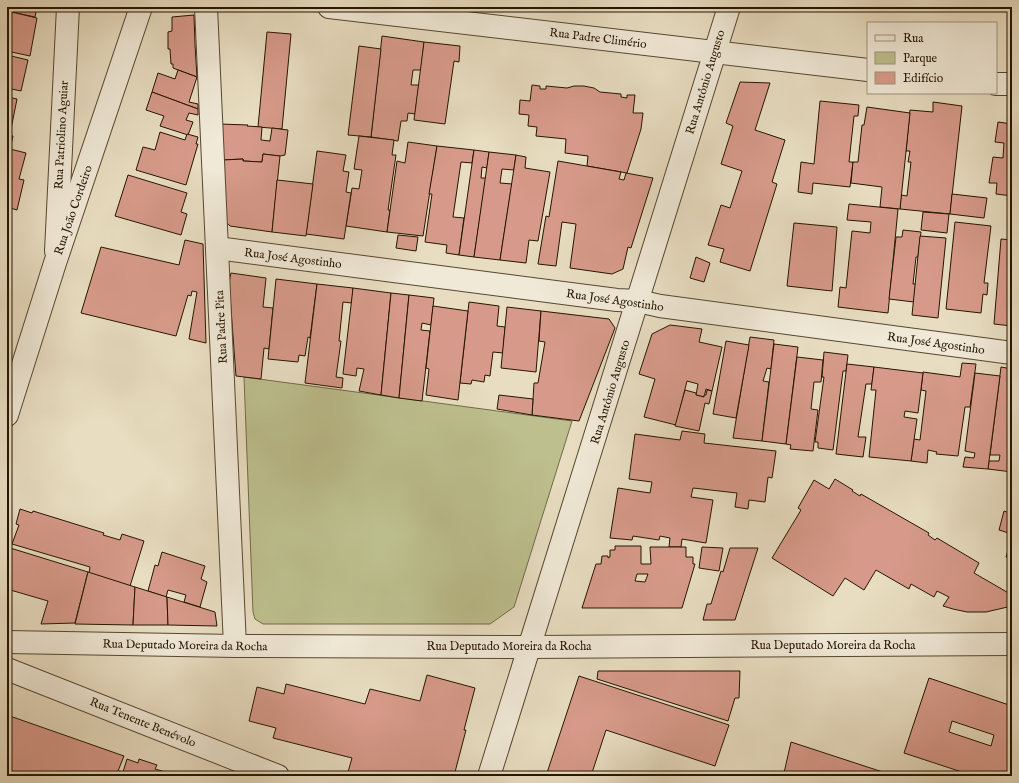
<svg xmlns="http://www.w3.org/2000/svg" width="1019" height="783" font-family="'IM FELL English',serif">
  <rect width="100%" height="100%" fill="#e8ddc1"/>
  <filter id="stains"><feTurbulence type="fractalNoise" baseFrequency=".005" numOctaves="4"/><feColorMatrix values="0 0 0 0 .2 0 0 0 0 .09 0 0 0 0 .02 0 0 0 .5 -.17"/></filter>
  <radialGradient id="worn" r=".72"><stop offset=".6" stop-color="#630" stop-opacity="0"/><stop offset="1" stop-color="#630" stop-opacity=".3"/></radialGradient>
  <polygon fill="#bdbf8e" stroke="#716a47" points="244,377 572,421 514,607 490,624 263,624 255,619 253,612"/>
  <g fill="#d79a8a" stroke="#251500" fill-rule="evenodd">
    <polygon points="7,7 37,7 35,17 7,11"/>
    <polygon points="7,11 37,18 30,56 7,51"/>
    <polygon points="194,15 195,45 197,77 173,68 173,64 171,64 170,49 168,49 168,32 172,31 172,17"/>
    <polygon points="267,32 291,34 282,129 258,127"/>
    <polygon points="382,36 424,42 421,70 413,70 411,85 419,85 415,114 408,113 407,121 401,121 398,141 371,137"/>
    <polygon points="424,42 460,46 459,62 454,61 445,124 414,120"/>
    <polygon points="359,46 381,49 371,137 348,135"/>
    <polygon points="7,55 28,60 21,91 7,88"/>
    <polygon points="178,70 197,77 189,102 198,104 198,109 152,92 158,73 175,79"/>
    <polygon points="740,82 770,83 755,130 785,140 772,182 777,184 750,271 720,262 724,249 708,245 721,205 730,208 742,171 721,164 733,126 726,123"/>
    <polygon points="532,85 540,86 540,89 546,89 546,86 567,88 574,86 584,86 594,88 600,92 621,94 621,97 627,98 627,95 635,95 633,113 643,113 641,129 627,173 587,166 588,156 565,153 566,139 536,136 537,127 528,126 529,115 519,114 520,100 530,101"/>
    <polygon points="152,92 198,109 198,115 189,113 186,120 193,122 188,135 160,126 164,116 146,110"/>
    <polygon points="7,97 17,99 11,129 7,129"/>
    <polygon points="820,101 859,105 858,116 854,116 849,162 853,162 850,187 813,183 812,194 798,192 801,162 814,164"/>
    <polygon points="933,102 962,106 950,214 900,209 901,195 907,196 911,162 908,162 910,151 906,151 910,110 933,112"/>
    <polygon points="867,107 910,113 900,209 880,207 882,187 851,183 853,162 858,162 862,125 864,125"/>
    <polygon points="998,122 1012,124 1012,196 996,194 997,183 989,183 993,157 1003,158 1004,143 995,142"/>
    <polygon points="220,124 248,125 247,126 262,127 261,140 270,141 272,128 288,130 285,155 280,156 263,154 262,162 243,161 243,159 222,160"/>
    <polygon points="160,132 185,140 187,134 198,137 196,144 198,144 186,185 136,170 143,147 155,150"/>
    <polygon points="7,135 13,136 10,149 26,153 19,179 24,180 17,210 7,207"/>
    <polygon points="359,136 394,140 392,155 396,155 388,210 390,210 387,232 346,226 352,188 359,189 362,170 354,169"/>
    <polygon points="408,142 437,146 423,236 387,232 397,161 405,163"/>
    <polygon points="437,146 474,150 472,163 461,162 453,217 464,218 459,255 446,253 447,245 425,242 432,194 429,194"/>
    <polygon points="474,150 489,152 487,168 482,167 481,178 486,178 474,257 459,255"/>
    <polygon points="317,151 346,155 343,171 349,172 346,192 351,193 344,239 306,234"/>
    <polygon points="489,152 516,155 514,170 502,169 500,183 512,184 500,260 474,257"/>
    <polygon points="263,154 280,156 272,232 230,226 226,222 223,160 243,159 243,161 262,162"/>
    <polygon points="516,155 526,157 525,168 550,172 538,241 529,240 526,263 500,260"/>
    <polygon points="558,161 621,172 619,179 624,180 626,173 653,178 631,248 628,247 623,269 612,274 570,268 576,224 562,222 556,266 538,264 546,216 549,217"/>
    <polygon points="128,175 187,193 181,212 187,214 181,235 115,216"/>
    <polygon points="277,180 313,184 306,236 272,232"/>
    <polygon points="952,194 987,198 984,218 950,214"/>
    <polygon points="849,204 898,209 888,313 838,307 840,287 846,288 852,231 870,233 871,222 847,220"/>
    <polygon points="923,212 949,214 947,233 921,230"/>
    <polygon points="955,222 991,226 984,283 988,283 987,295 983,294 981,313 946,309"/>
    <polygon points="794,223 837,227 832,291 787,286"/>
    <polygon points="903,230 921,232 918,257 916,257 913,284 916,284 914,302 889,299 896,237 902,237"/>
    <polygon points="398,235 418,237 416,251 396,248"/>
    <polygon points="920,236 946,238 938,318 912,315"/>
    <polygon points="1001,239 1012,240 1012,326 994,324"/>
    <polygon points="185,240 203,244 206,343 189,339 197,292 192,291 191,296 188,295 176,336 81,313 101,247 179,265"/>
    <polygon points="696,257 710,263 704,282 690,278"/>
    <polygon points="231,273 266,278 263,307 273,308 269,349 264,348 261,379 236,376 229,283"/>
    <polygon points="276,279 317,284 310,338 308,337 305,356 299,355 298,362 268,359"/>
    <polygon points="317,284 353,288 352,303 343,302 339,341 341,341 336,377 343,378 342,388 305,383"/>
    <polygon points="353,288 391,293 381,395 359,391 364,369 357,368 356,376 343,374"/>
    <polygon points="391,293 409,295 399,398 381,395"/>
    <polygon points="409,295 434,298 431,325 422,323 421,330 430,331 422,401 399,398"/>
    <polygon points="469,302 499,306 497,326 505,327 503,353 493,352 490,376 485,375 484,382 472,380 471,384 460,383"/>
    <polygon points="433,306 468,311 458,400 426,395 429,369 426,368"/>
    <polygon points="507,307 541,311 536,372 501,368"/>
    <polygon points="541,311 609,319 615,328 579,421 532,415 534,383 538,383 545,342 539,341"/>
    <polygon points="670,325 702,329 699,342 722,347 712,391 706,389 704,397 696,395 698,384 687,381 676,425 644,417 655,379 639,374 652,334"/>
    <polygon points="750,337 774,340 771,369 767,368 763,381 769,382 762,441 733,438"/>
    <polygon points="726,341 749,345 736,418 713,414"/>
    <polygon points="774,344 798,347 786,444 762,441"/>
    <polygon points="824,352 848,355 846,371 843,371 833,450 818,448 818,442 815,442 824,377 822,377"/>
    <polygon points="797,357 823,360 821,382 814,382 811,409 818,410 813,451 790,449 791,445 786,444"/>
    <polygon points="962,363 976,364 970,407 965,407 958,456 936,454 937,452 928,450 927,463 911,461 914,439 920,440 926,391 921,390 923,372 960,377"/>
    <polygon points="847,364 874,367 872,384 866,384 858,437 866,437 863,457 836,454"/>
    <polygon points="874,367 923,373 918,413 905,411 904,417 917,419 911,461 869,457 876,390 871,390"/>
    <polygon points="1001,367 1012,369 1012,472 988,469 989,461 999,461 1000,455 990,455"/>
    <polygon points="975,373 1000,376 988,469 963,467 965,457 974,458 975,453 965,451"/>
    <polygon points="685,390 696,393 696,395 704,397 704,395 706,395 707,390 712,391 709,404 705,403 699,431 675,426"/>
    <polygon points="499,395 533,399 532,415 497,409"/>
    <polygon points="682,431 705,434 704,443 776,451 772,478 768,477 765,502 749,500 748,509 735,507 737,493 693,488 691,497 713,500 706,543 682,539 681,547 669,547 670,538 660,536 659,540 633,536 632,540 610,538 618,488 650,493 652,482 629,479 635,434 680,440"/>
    <polygon points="835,479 853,490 852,491 860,496 861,494 929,533 928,535 935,540 937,538 979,563 974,573 1012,595 1012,606 986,612 967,612 953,609 943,606 949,597 937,591 934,597 911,584 909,589 876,570 864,590 845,578 833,596 772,558 801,510 798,508 814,480 829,489"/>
    <polygon points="20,509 32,513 33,511 104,533 103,535 120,540 122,534 144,541 130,586 89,573 90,567 12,544 19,525 16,524"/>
    <polygon points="1004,511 1012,514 1012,534 999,530"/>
    <polygon points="1012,538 1012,559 1006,557"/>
    <path d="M 615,546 L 641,546 L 641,564 L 651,564 L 650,547 L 686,547 L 686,557 L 693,557 L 693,564 L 695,564 L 682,608 L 582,608 L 596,564 L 601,564 L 602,556 L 608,556 L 608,558 L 610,557 L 610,550 L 615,550 ZM 637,574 L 648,574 L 645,582 L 635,581 Z"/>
    <polygon points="7,547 88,572 75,623 41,624 48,601 7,589"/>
    <polygon points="702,547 723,548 719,571 699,568"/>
    <polygon points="730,548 758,548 735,620 703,620 707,604 711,604 721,571 723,572"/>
    <polygon points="162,552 205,566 201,579 207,582 200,607 184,602 186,595 168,590 166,597 148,591 155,565 158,566"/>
    <polygon points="88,572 135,587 133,625 75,624"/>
    <polygon points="135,587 167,597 168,625 133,625"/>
    <polygon points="167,597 215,612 217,626 168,625"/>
    <polygon points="598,671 740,671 739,698 735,698 728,721 597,679"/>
    <polygon points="427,675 475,688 464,730 466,730 454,776 363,776 348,772 352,758 273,738 276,728 249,721 257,687 284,694 286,684 365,704 370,689 420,701"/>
    <polygon points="579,676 729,725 715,766 606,730 591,776 546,776"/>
    <path d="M 929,678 L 1012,706 L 1012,776 L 978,776 L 979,774 L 978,776 L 974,776 L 904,753 ZM 952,721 L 994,735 L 991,746 L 949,732 Z"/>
    <polygon points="7,715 124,756 116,776 7,776"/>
    <polygon points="791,742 895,776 785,776 786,774 784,773"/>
    <polygon points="127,759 138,763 139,759 157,765 155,769 179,776 117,776 119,771 123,772"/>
  </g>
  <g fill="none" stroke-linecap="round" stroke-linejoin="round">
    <g stroke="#564730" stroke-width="24">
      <g id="minor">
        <polyline points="206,7 235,646"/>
        <polyline points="329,7 868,70"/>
        <polyline points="996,84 1012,84"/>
        <polyline points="217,248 617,300 638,301 660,306 1012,353"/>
        <polyline points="56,251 68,7"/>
      </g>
    </g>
    <g stroke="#564730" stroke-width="24">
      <g id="tertiary">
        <polyline points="7,415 55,263 141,7"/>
        <polyline points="7,642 235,646 530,647 1012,644"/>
        <polyline points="7,669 278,776"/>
        <polyline points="489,776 729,7"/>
      </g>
    </g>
    <use href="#minor" stroke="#f0e9d7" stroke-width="22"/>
    <use href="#tertiary" stroke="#f0e9d7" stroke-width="22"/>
  </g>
  <g text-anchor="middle" stroke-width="3.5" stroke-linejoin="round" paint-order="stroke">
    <g font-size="12" fill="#251500" stroke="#f0e9d7">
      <text transform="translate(598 38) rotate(7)" y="4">Rua Padre Climério</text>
      <text transform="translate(705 82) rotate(-73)" y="4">Rua Antônio Augusto</text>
      <text transform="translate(61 135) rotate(-87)" y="4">Rua Patriolino Aguiar</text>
      <text transform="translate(73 210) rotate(-71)" y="4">Rua João Cordeiro</text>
      <text transform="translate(293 258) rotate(7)" y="4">Rua José Agostinho</text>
      <text transform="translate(615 300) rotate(8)" y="4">Rua José Agostinho</text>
      <text transform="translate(221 327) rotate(-93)" y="4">Rua Padre Pita</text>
      <text transform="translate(936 343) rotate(8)" y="4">Rua José Agostinho</text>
      <text transform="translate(610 392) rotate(-73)" y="4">Rua Antônio Augusto</text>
      <text transform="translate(185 645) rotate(1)" y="4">Rua Deputado Moreira da Rocha</text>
      <text x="833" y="649">Rua Deputado Moreira da Rocha</text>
      <text x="509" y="650">Rua Deputado Moreira da Rocha</text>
      <text transform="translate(143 722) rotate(22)" y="4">Rua Tenente Benévolo</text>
    </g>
  </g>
  <rect width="1019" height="783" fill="none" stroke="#e8ddc1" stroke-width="24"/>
  <rect x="8" y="8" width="1003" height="767" fill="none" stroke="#251500" stroke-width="2"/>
  <rect x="12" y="12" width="995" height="759" fill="none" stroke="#251500"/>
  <rect x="867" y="22" width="130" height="72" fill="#f0e9d7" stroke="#9f9481"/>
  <rect x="875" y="35" width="20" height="6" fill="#f0e9d7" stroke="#9f9481"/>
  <text x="903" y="42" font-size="12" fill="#251500">Rua</text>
  <rect x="875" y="52" width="20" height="12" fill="#bdbf8e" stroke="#9f9481"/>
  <text x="903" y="62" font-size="12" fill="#251500">Parque</text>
  <rect x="875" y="72" width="20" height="12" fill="#d79a8a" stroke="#9f9481"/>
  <text x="903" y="82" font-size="12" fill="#251500">Edifício</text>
  <rect width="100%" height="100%" filter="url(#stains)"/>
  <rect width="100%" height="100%" fill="url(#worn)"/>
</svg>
